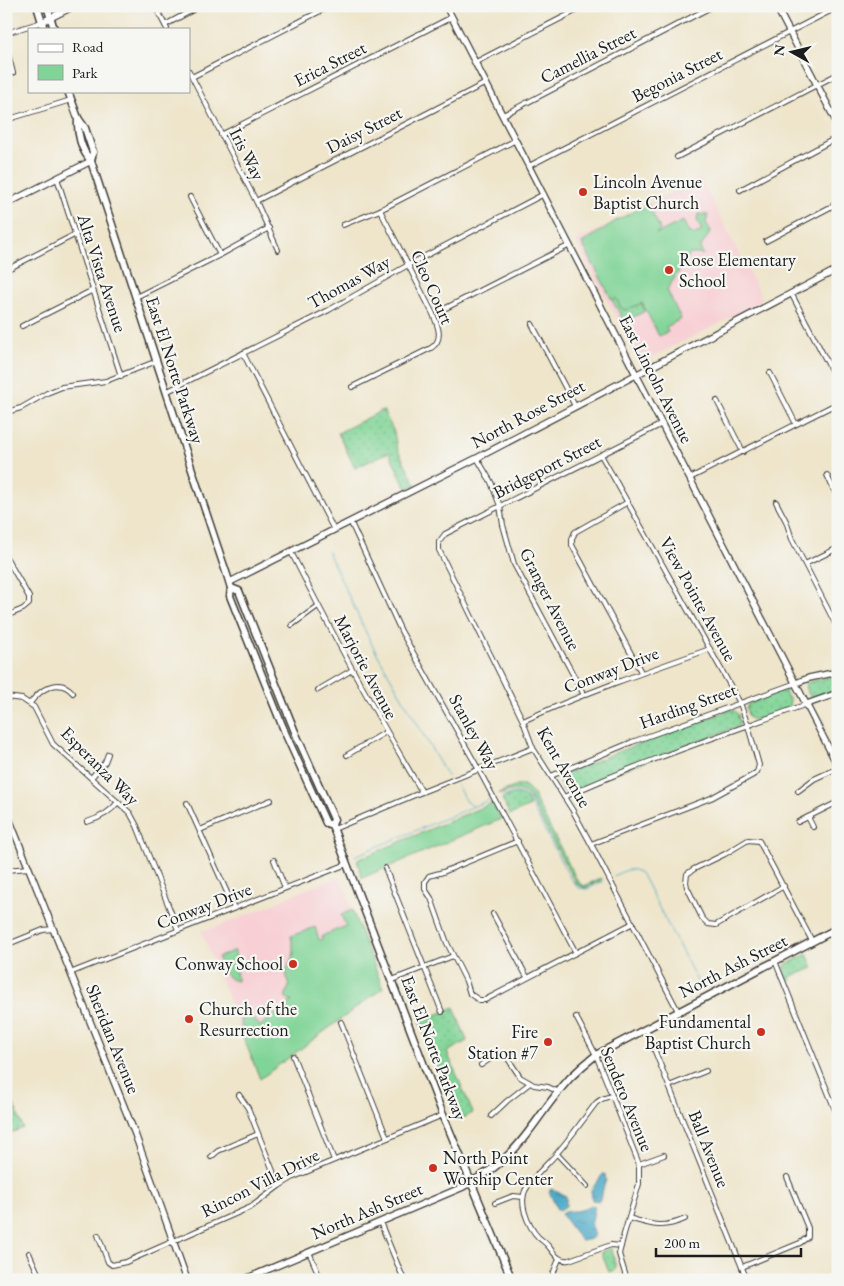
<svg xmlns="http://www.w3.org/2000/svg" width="844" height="1286" font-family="'EB Garamond',serif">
  <defs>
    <pattern id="grass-dots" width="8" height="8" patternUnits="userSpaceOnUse" patternTransform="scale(1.25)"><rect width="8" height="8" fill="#81d497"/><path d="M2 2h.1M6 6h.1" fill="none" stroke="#6fb582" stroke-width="1.8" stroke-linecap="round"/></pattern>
    <pattern id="water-ripples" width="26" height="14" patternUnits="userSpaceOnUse" patternTransform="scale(1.25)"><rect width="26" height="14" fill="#48a9c7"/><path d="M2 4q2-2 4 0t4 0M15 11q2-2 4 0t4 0" fill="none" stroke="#3b89a1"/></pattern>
  </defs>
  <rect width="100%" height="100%" fill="#f6f6f2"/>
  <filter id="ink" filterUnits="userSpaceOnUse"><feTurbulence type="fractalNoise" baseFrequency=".02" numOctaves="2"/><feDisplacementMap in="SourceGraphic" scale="10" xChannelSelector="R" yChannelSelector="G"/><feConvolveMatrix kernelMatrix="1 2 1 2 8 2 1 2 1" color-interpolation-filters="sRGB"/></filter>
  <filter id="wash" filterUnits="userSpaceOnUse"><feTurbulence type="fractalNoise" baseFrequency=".0096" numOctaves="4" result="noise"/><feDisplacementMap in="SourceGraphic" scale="20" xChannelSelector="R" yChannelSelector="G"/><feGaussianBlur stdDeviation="1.12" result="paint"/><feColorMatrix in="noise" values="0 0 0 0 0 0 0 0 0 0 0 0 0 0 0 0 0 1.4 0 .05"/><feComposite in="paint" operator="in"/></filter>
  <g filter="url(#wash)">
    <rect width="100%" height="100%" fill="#eee5cb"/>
    <g fill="#f7cfd4">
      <polygon points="700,178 762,298 754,306 640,363 576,241"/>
      <polygon points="335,878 339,878 341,881 383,988 260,1079 201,930 208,930 277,903 284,898"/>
    </g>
    <g fill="url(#grass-dots)" stroke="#4e785a">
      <polygon points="616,298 621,308 626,310 641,303 645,311 624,322 612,300"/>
      <polygon points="383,410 394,432 397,448 416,485 408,489 404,484 389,452 355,468 338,433"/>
      <path d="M 838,675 L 838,690 L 812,699 C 809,694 804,689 806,683 Z"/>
      <polygon points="787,689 785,693 790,700 789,708 755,720 749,718 746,709 748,704"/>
      <polygon points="730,710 734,710 738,714 740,723 737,727 625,769 570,792 564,791 559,783 559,779 562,775 617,752"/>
      <path d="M 519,785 L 524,785 L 531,791 L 578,882 L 584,886 L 601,878 L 602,880 L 585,888 L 576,884 L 528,795 C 519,788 511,790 502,794 L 499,793 Z"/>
      <polygon points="515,793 525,796 530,806 510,815 502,799"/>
      <polygon points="807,954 813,968 790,977 791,981 788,982 784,971 785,965"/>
      <polygon points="454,1007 467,1041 447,1052 473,1113 459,1120 420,1022"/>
      <polygon points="6,1084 23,1128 6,1135"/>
      <polygon points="609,1249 612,1249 616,1269 609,1272 601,1252"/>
    </g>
    <g fill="#81d497" stroke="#4e785a">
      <polygon points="648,204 660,229 656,234 683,221 689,233 691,232 693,235 702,231 697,220 698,214 708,215 706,223 711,231 700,248 703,254 690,254 667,290 681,319 666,327 668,332 659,336 642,303 626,310 621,308 616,298 612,300 582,243 617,220"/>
      <polygon points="492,803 501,819 362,878 357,860"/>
      <polygon points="352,910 383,988 260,1079 240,1029 242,1028 240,1020 251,1016 260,1026 292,1001 285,997 289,986 286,972 294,953 291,936 315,927 319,940 322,939 322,936 346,926 341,915"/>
      <path d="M 233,951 L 235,951 L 237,981 C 224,979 222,968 218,957 Z"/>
    </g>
    <g fill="url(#water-ripples)" stroke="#326272">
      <polygon points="603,1174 605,1174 606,1180 600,1199 599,1201 592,1200 591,1190"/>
      <polygon points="551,1189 566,1196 566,1206 560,1210 557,1210 549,1191"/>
      <path d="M 592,1205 L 595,1207 L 591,1224 L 594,1236 L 591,1239 L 581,1241 L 561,1214 C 568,1208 578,1215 592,1205 Z"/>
    </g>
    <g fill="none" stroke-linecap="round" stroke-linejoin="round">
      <g stroke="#48a9c7" stroke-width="1">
        <polyline points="328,552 371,643 447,776"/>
        <polyline points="457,785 466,802 473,806"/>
        <path d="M 502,797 C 511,793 518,790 527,797 L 570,878 L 578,888 L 587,889 L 602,882"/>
        <polyline points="355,856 489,800"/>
        <path d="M 614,876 C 624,871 632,865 642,875 L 701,988"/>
      </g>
    </g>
  </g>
  <g filter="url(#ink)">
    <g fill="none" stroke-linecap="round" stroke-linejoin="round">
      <g stroke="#3c3a36" stroke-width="6">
        <g id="street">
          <polyline points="155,6 167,29"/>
          <polyline points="165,25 200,6"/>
          <polyline points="6,33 42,22"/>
          <polyline points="6,46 13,73"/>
          <polyline points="476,62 585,6"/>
          <polyline points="189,71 256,201 278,250"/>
          <polyline points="192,77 330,6"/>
          <polyline points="503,115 713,6"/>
          <polyline points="6,120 71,100"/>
          <polyline points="221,135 452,17"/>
          <polyline points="677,157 838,74"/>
          <polyline points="529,166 838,7"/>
          <polyline points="57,178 121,376"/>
          <polyline points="740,190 838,137"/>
          <polyline points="190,197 220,255"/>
          <polyline points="256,201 486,83"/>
          <polyline points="343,225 380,210 516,140"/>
          <polyline points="766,241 838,203"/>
          <polyline points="6,270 76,234"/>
          <polyline points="791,293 838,383"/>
          <polyline points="136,297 220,255 269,228"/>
          <polyline points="444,309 570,245"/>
          <polyline points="532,324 575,406"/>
          <polyline points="22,326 93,290"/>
          <polyline points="243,353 334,530"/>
          <polyline points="770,373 796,424"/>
          <path d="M 352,387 L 431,348 C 444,340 438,326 433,314 L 380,210"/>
          <polyline points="166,392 329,310 408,265 544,194"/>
          <polyline points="717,401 743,452"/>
          <polyline points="6,415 10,411 21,408 47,393 62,387 106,381 157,361"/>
          <polyline points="662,424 445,534 439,542 439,550 523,721 533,748 573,811 591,844 678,1011"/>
          <polyline points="477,458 491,482 500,506 503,525 514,564 584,695"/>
          <polyline points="827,475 838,499"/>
          <polyline points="690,478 838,403"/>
          <polyline points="628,502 575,532 572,539 572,545 641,672"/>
          <polyline points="776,502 786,521 792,539 838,629"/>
          <polyline points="351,523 401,631 479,770 576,953"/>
          <path d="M 291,552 C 332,633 375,713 422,792"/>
          <polyline points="6,557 29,597 29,604 23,609 6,616"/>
          <polyline points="805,564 838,548"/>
          <polyline points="292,625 318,606"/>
          <polyline points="318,690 352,670"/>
          <polyline points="6,697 22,699 34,707 53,744 130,813 137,826 178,930"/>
          <path d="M 30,703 C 40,690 59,676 73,693"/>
          <path d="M 523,721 C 584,693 647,671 710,649"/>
          <polyline points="347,755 386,732"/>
          <polyline points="551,776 632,742 796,683"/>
          <polyline points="91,778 105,762 108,754"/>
          <polyline points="798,791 814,779 838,768"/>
          <path d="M 564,797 C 643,761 725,734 807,704"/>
          <polyline points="187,803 234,908"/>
          <polyline points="808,817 813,827"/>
          <path d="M 87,822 C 100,818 110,813 118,802"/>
          <polyline points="798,822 838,802"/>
          <polyline points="334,829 422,792 533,748"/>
          <polyline points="200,830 271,800"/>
          <polyline points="518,841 443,872 429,876 425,882 425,889 431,898 447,943 466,981 470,994 479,1000 485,1000 633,923"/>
          <polyline points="591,844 711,798 753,775 757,772 759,765 748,726 740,703 601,455"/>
          <polyline points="274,860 285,888"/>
          <polyline points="385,868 442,1012"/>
          <polyline points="6,870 29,868"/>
          <polyline points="784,886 716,925 708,924 702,918 687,887 686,882 687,874 694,869 725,854 748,840 759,841 812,941"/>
          <polyline points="493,914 527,977"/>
          <polyline points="6,945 43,930 53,929"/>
          <polyline points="775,961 838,1117"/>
          <polyline points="70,973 347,864"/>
          <polyline points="392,980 453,956"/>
          <polyline points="576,1017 596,1055 639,1164 639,1184 624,1234 619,1254 627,1280"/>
          <polyline points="341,1022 387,1138"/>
          <polyline points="646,1029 747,1280"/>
          <polyline points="293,1056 334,1160"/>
          <polyline points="481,1065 497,1054 505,1054 520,1077 534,1085 548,1087 559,1092"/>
          <polyline points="669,1086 706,1071"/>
          <polyline points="239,1095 248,1108 279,1186"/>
          <path d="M 613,1097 C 606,1096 601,1099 596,1103 C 583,1120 571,1137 558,1152 C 550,1162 526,1183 524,1194 C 520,1209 531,1233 543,1241 C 553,1248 555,1262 569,1260 L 611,1245 L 621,1246"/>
          <polyline points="491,1116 507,1101 530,1083"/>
          <polyline points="557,1154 587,1186"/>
          <polyline points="211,1157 218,1151 258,1134"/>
          <polyline points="639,1164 664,1155"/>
          <polyline points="495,1203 513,1196 523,1197"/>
          <path d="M 629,1218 C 652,1225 662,1229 685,1219"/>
          <polyline points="380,1222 404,1280"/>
          <polyline points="98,1235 108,1262 112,1265 126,1262 251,1207 279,1186 294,1177 443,1115"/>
          <polyline points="309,1252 321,1280"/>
          <polyline points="29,1253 41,1280"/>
          <polyline points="742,1267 800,1243 808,1237 808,1228 787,1177"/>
          <polyline points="677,1279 678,1280"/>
          <polyline points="554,1280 553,1274 559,1259"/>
        </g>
      </g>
      <g stroke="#3c3a36" stroke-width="8">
        <g id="secondary">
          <polyline points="446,6 838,766"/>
          <polyline points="776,6 838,125"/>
          <polyline points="42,22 74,6"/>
          <polyline points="6,204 91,161"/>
          <polyline points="230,582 477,458 838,269"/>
          <polyline points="796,683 809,678 838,672"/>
          <polyline points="807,704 838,693"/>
          <polyline points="6,811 135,1134 187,1280"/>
          <polyline points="243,1280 463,1187 471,1182"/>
        </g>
      </g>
      <g stroke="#3c3a36" stroke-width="9">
        <g id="primary">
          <polyline points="37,6 44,29"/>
          <polyline points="47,6 54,29"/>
          <polyline points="68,91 78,118 85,128 93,152 91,161"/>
          <path d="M 78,118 C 77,133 81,150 91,161 C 137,299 180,437 227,575 L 231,588 L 230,596 L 286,735 L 326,823 L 332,825"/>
          <polyline points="231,588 239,591 295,732 334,819 332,825 443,1115 512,1280"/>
          <path d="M 471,1182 C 523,1155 534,1117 570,1078 C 578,1070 587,1062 596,1055 L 838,928"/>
        </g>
      </g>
      <use href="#street" stroke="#fff" stroke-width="4"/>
      <use href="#secondary" stroke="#fff" stroke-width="5.5"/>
      <use href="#primary" stroke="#fff" stroke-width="6"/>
    </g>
  </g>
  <g fill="#c8321e" stroke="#f6f6f2" stroke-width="2">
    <circle cx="583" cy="192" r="5"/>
    <circle cx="669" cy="270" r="5"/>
    <circle cx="293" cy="964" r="5"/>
    <circle cx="189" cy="1019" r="5"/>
    <circle cx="761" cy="1032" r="5"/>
    <circle cx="548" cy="1042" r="5"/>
    <circle cx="433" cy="1168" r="5"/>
  </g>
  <g text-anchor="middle" stroke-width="4.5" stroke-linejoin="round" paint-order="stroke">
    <g font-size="18" fill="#1c1c1c" stroke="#f6f6f2">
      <text transform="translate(588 55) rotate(-27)" y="6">Camellia Street</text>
      <text transform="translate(330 64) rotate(-27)" y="6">Erica Street</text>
      <text transform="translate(677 75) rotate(-27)" y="6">Begonia Street</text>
      <text transform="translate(364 130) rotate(-27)" y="6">Daisy Street</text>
      <text transform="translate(247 154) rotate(63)" y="6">Iris Way</text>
      <text transform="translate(102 273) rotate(72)" y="6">Alta Vista Avenue</text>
      <text transform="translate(349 282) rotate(-29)" y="6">Thomas Way</text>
      <text transform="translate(432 287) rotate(66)" y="6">Cleo Court</text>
      <text transform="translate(175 370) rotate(72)" y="6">East El Norte Parkway</text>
      <text transform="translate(656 379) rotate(63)" y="6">East Lincoln Avenue</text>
      <text transform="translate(528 414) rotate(-28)" y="6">North Rose Street</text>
      <text transform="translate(547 467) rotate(-27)" y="6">Bridgeport Street</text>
      <text transform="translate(550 599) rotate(63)" y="6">Granger Avenue</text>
      <text transform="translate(698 599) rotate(61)" y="6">View Pointe Avenue</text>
      <text transform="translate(366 667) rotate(62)" y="6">Marjorie Avenue</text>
      <text transform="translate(611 670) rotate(-21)" y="6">Conway Drive</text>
      <text transform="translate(688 706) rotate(-20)" y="6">Harding Street</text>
      <text transform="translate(474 732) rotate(61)" y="6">Stanley Way</text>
      <text transform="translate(100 766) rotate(45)" y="6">Esperanza Way</text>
      <text transform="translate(564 767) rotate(60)" y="6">Kent Avenue</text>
      <text transform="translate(204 906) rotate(-21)" y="6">Conway Drive</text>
      <text transform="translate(733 966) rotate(-27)" y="6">North Ash Street</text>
      <text transform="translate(113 1039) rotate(68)" y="6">Sheridan Avenue</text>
      <text transform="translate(434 1048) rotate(69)" y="6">East El Norte Parkway</text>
      <text transform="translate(627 1099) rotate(68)" y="6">Sendero Avenue</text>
      <text transform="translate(709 1149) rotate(68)" y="6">Ball Avenue</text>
      <text transform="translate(260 1183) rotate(-27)" y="6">Rincon Villa Drive</text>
      <text transform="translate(367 1211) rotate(-23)" y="6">North Ash Street</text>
    </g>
    <g font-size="18" fill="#1c1c1c" stroke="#f6f6f2" text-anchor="start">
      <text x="593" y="188">Lincoln Avenue<tspan x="593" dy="21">Baptist Church</tspan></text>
      <text x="679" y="266">Rose Elementary<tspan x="679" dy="21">School</tspan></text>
      <text x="283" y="970" text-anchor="end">Conway School</text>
      <text x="199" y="1015">Church of the<tspan x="199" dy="21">Resurrection</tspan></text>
      <text x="751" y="1028" text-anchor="end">Fundamental<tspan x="751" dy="21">Baptist Church</tspan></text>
      <text x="538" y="1038" text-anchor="end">Fire<tspan x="538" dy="21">Station #7</tspan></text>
      <text x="443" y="1164">North Point<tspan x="443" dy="21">Worship Center</tspan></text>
    </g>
  </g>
  <rect width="844" height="1286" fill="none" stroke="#f6f6f2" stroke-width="25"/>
  <rect x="28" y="28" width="162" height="65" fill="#f6f6f2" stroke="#9f9f9c"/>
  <rect x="38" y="44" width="25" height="8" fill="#ffffff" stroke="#9f9f9c"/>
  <text x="72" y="52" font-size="15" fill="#1c1c1c">Road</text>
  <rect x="38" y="65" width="25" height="15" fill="#81d497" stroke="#9f9f9c"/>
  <text x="72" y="78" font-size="15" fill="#1c1c1c">Park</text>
  <g transform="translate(792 52) rotate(278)" stroke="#f6f6f2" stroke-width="4" paint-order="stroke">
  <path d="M0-4L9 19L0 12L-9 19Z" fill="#1c1c1c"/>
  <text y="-8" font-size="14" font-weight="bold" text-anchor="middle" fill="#1c1c1c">N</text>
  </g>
  <path d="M656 1248v8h145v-8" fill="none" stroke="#1c1c1c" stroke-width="2.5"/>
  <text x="664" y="1248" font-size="15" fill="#1c1c1c" stroke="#f6f6f2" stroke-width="4" paint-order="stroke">200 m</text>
</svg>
